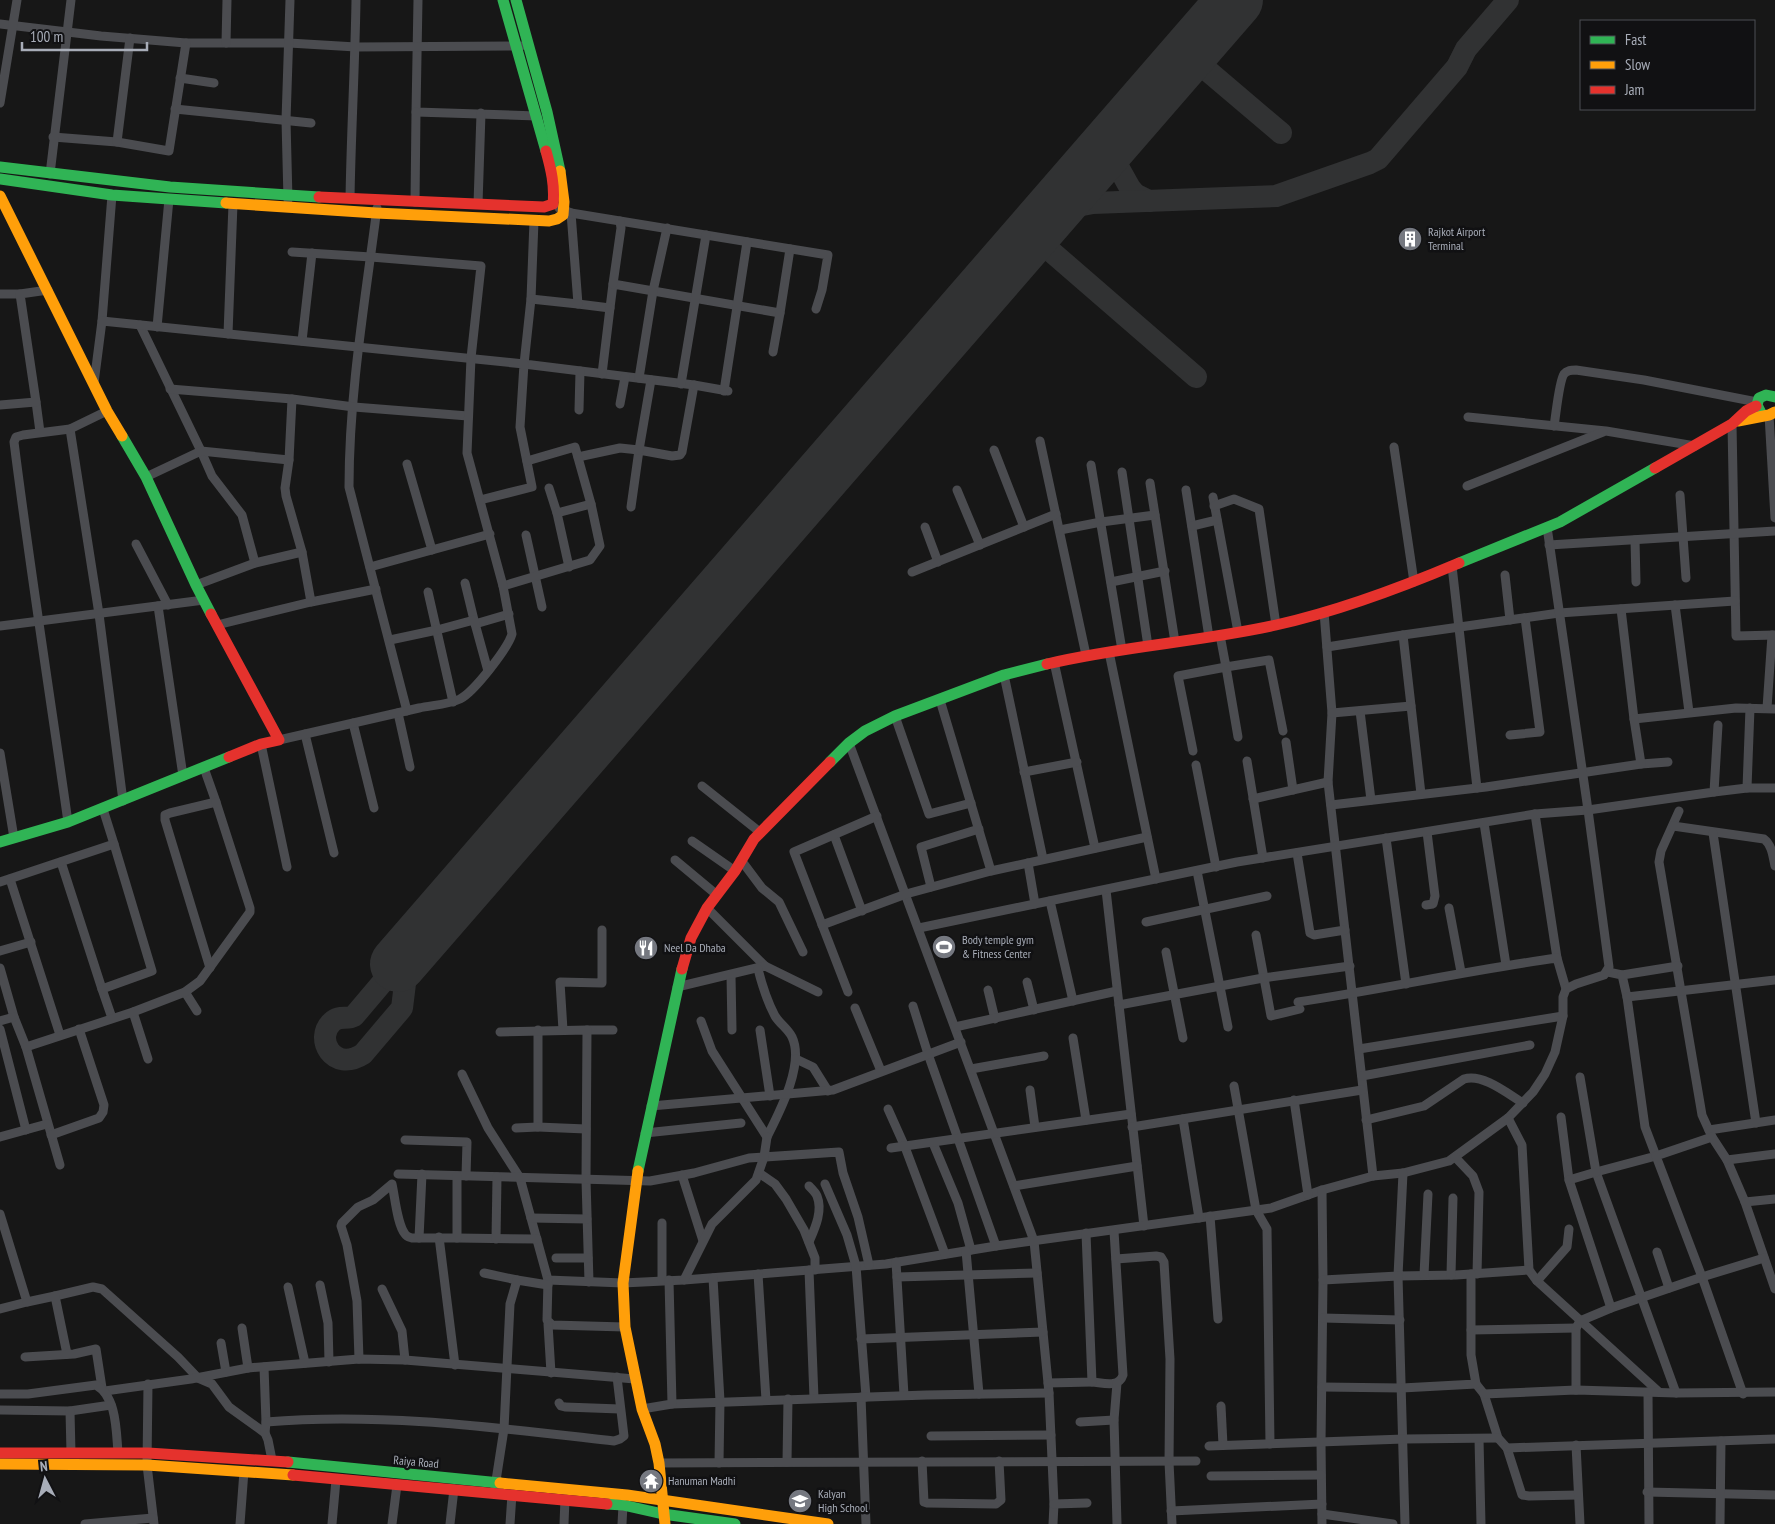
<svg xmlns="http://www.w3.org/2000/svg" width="1775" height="1524" font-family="'PT Sans Narrow',sans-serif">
  <rect width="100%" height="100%" fill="#171717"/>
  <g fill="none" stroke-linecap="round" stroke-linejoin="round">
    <g stroke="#313233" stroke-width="22">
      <polyline points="1188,54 1281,133"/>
      <polyline points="1124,127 1116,142 1116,163 1130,188 1135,194 1149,201"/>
      <polyline points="1044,220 1061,209 1093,203 1276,196 1370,163 1378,159 1457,67 1466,49 1508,0"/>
      <polyline points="1031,234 1196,377"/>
      <path d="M 398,964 L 354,1016 C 347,1020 339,1015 332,1022 C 314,1038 333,1073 363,1054 L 402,1008 L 409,951"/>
    </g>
    <polyline stroke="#313233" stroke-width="56" points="398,964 1235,0"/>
    <g stroke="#4b4c50" stroke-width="9">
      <polyline points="418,0 416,112 537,116"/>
      <polyline points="0,24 101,36 186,43 289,43 356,47 521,46"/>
      <polyline points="226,43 227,0"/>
      <polyline points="180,78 214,83"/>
      <polyline points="0,103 17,0"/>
      <polyline points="175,109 311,123"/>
      <polyline points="53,137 117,142 169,151 186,43"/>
      <polyline points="117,142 130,38"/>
      <polyline points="50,174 71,0"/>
      <path d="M 350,199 C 351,133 355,66 356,0"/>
      <polyline points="288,200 286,120 290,0"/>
      <polyline points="415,202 416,112"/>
      <polyline points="478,204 481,113"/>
      <path d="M 377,208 C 365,301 349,394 349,487 L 407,711"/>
      <polyline points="559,208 571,213 578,304 610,308 613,284 780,313 790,249"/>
      <polyline points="571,213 828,255 822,290 816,309"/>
      <polyline points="534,221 531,299 524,364 694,385 682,452 680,455 672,456 639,450 631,507"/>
      <polyline points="613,284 621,228 620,221"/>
      <polyline points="0,294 20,294"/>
      <polyline points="531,299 578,304"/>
      <polyline points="102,321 112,195"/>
      <polyline points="140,325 201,451 212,476 242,515 255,563"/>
      <polyline points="157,327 169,199"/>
      <polyline points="228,334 233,204"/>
      <polyline points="302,341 312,253"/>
      <polyline points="773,352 780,313"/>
      <polyline points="602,374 610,308"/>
      <polyline points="639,378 653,291 667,228"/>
      <polyline points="94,383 102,321 524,364 520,427 532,487 480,500"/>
      <polyline points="681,384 706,235"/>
      <polyline points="694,385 728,391"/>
      <polyline points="170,389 292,399"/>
      <polyline points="724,391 747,242"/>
      <polyline points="36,402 40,432"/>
      <polyline points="620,404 625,377"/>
      <polyline points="0,405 36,402 20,294 48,290"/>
      <polyline points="579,410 580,371"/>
      <polyline points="1769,415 1775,518"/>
      <polyline points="1468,417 1606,431 1695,446"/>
      <polyline points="1732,424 1736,636 1775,635"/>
      <path d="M 1554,426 C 1556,415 1559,381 1564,374 C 1567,370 1571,370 1576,370 L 1644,380 L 1757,402"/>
      <polyline points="70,429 99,614 123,801"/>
      <polyline points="1040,441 1086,655"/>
      <polyline points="1394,447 1414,582"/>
      <polyline points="994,450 1024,527"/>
      <polyline points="578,457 620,448 639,450 651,380"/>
      <polyline points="407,464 432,550"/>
      <polyline points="1091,465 1122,650"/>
      <polyline points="1122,472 1148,646"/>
      <polyline points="146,477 201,451 289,460"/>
      <polyline points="1150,483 1175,642"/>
      <polyline points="1467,486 1603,432"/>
      <polyline points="549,488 557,513"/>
      <polyline points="957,490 980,545"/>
      <polyline points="1186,490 1209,637"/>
      <polyline points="1680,495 1686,578"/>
      <polyline points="1213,497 1238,632"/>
      <polyline points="1214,506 1234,499 1259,509 1276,625"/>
      <polyline points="1192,526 1217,520"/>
      <polyline points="925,527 938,562"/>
      <polyline points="1060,530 1101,522 1155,515"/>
      <polyline points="526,535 542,607"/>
      <polyline points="1635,540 1636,582"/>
      <polyline points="136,544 168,605"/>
      <polyline points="1549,545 1775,531"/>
      <polyline points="302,552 311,602 376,589"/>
      <polyline points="1452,566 1477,788"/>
      <polyline points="370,567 490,534"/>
      <polyline points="569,567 557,513 591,504"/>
      <polyline points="912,572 1056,514"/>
      <polyline points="1505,575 1510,620"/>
      <polyline points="1111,582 1165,571"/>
      <polyline points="465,583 474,620"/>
      <polyline points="196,585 255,563 302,552 286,496 285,488 289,460 292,399 354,407 468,416"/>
      <polyline points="503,586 590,560 600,546 591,504 575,447 527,461"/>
      <polyline points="428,592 453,702"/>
      <polyline points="1675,605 1689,712"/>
      <polyline points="158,606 183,776"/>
      <polyline points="1621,609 1634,719 1736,708 1775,709"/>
      <polyline points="1324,612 1332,713 1328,782 1373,1176"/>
      <polyline points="475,624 509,614"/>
      <polyline points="217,625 311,602"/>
      <polyline points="0,626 204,600"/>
      <polyline points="1220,635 1226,667 1269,660 1283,731"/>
      <polyline points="1403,635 1559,613 1735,601"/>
      <polyline points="390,640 437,630 474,620 488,671"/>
      <polyline points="1327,647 1403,635 1421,794"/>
      <polyline points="1109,652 1156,879"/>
      <polyline points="1054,662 1095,848"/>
      <polyline points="1004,675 1043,859"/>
      <polyline points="1767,708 1772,635"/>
      <polyline points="1360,711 1371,800"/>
      <polyline points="398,713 410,767"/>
      <polyline points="1332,713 1411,706"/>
      <polyline points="895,716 929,814 971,803"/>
      <polyline points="353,723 374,808"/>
      <polyline points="305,734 334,853"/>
      <polyline points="1510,735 1540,732 1525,618"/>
      <path d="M 279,740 C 326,729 372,719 419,708 C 432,705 447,705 460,699 C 474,692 508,648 512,634 L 503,586 L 467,453 L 471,358 L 481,266 L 371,257 L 292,252"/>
      <polyline points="1286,742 1293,790"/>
      <polyline points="849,743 1034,1241 1049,1393 1054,1504 1053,1524"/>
      <polyline points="261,744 287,867"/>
      <polyline points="1193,751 1178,676 1226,667 1238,737"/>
      <polyline points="0,753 14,838"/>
      <polyline points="1247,761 1263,858"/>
      <polyline points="1641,764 1668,762"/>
      <polyline points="1196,765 1216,867"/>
      <polyline points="204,768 216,802 170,813 165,815 165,820 210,968"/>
      <polyline points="1024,772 1077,762"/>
      <polyline points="702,786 761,833"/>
      <polyline points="1747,788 1750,708"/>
      <polyline points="1714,792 1747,788 1775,788"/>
      <polyline points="1253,799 1328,782"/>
      <polyline points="1331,805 1486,787 1641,764 1634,719"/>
      <polyline points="1679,811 1661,851 1659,862 1702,1115 1712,1137"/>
      <polyline points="1535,814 1557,958"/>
      <path d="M 68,822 C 50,695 30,569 14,442 L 16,437 L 23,435 L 70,429 L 107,411"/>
      <polyline points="1484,823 1506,965"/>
      <path d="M 1673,826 L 1764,839 C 1772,845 1773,857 1775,866"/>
      <polyline points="1713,833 1756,1123"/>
      <polyline points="834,835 862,911"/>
      <polyline points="1386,838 1406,984"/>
      <polyline points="692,841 735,871"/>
      <polyline points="1297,853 1310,933 1314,935 1345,930"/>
      <polyline points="675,860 717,895"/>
      <polyline points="741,860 762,888 779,902 803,952"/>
      <polyline points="61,862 102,989"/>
      <polyline points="1028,863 1035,904"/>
      <polyline points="991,871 1147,837"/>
      <polyline points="1197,871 1228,1027"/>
      <polyline points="10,879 60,1035"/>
      <polyline points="0,882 114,844 103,809"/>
      <polyline points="931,887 921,847 979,829"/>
      <polyline points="1106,890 1144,1226"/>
      <polyline points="1050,901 1073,1001"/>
      <polyline points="1426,905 1433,904 1435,896 1427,832"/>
      <polyline points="707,908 765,966"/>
      <polyline points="1449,908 1461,972"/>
      <polyline points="1146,922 1267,896"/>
      <polyline points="822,925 906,894 991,871 940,700"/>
      <polyline points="919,928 1237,862 1535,814 1588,810 1714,792 1718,725"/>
      <polyline points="1256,935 1271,1016 1300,1009"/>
      <polyline points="0,951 31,942"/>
      <polyline points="1166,952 1183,1038"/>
      <polyline points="0,968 14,1017 26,1047 60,1165"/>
      <polyline points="1608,972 1622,975 1627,997 1775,980"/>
      <polyline points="731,975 732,1030"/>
      <polyline points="1622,975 1678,966"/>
      <polyline points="1027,982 1034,1010"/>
      <polyline points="677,987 765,966 818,992"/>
      <polyline points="988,990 995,1019"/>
      <polyline points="185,992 197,1011"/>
      <polyline points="848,992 794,852 877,816"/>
      <polyline points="1627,997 1645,1127 1656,1156 1596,1172 1676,1393"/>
      <path d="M 1298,1002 C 1385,989 1470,970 1557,958 L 1566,989"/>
      <polyline points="1119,1005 1263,978 1350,966"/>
      <polyline points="913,1006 928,1054 996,1246"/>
      <polyline points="855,1008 881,1071"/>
      <polyline points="133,1012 148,1059"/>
      <polyline points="112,1018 102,989 152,971 114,844"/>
      <polyline points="0,1021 14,1017"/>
      <path d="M 701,1021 L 712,1051 L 767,1137 C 779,1113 805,1064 792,1037 C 788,1029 780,1024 775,1016 C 767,1001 762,985 758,969"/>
      <polyline points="955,1027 1117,991"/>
      <polyline points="0,1029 26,1130"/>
      <polyline points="538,1030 538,1127 586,1129"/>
      <polyline points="563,1030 560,982 602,983 602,930"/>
      <polyline points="587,1030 613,1030"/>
      <polyline points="760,1030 770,1096"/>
      <polyline points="500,1032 587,1030 586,1180 589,1282"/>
      <polyline points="1073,1038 1086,1120"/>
      <polyline points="26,1047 133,1012 185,992 200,981 250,912 250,908 216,802"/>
      <polyline points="1359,1049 1563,1016"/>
      <polyline points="796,1059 813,1067 828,1091"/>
      <polyline points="971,1069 1044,1056"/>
      <polyline points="462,1074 488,1128 520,1178 548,1280 623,1283 684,1280 886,1264 996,1246 1271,1208 1322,1190 1373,1176 1403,1173 1449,1161 1508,1118 1533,1092 1545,1074 1555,1052 1563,1016 1563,997 1566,989 1576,984 1604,975 1609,967 1588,810 1547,527"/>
      <polyline points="1362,1076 1530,1045"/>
      <polyline points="1234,1086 1256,1210 1267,1229 1270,1444"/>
      <polyline points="1030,1090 1035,1127"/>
      <polyline points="1294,1100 1308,1195"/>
      <polyline points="651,1106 833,1090 961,1042"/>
      <polyline points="888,1109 905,1147 945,1254"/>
      <polyline points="1561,1117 1569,1180 1611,1308"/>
      <polyline points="1508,1118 1522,1145 1529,1270 1537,1281 1659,1392"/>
      <polyline points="1183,1119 1199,1218"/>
      <path d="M 1366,1120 L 1424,1106 L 1464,1079 C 1482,1073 1507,1093 1523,1103"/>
      <polyline points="1132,1127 1362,1090"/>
      <polyline points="516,1128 538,1127"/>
      <polyline points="1709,1130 1775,1120"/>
      <polyline points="645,1133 741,1123"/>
      <polyline points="51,1135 99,1118 103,1112 104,1105 79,1029"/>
      <polyline points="0,1137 47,1124"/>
      <polyline points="405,1140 467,1142 466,1176"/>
      <polyline points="933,1143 958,1203 971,1250"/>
      <polyline points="891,1148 1131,1114"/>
      <polyline points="1775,1154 1727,1160 1745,1202 1775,1199"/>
      <polyline points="1455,1157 1473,1176 1479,1192 1477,1274"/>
      <polyline points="1727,1160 1712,1137 1656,1156 1702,1277 1743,1394"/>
      <polyline points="759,1173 775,1184 786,1199 804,1230 815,1258 815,1270"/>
      <polyline points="1403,1173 1398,1276 1456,1275 1529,1270"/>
      <polyline points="398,1174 650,1181 694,1173 749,1158 839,1152 843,1173 858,1217 869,1265"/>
      <polyline points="682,1175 703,1241"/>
      <polyline points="1569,1180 1596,1172 1580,1077"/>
      <polyline points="825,1184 847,1235 856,1266 866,1397"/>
      <polyline points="1014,1186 1137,1166"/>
      <polyline points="1322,1190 1323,1280 1321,1443 1322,1524"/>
      <polyline points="1745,1202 1775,1289"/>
      <polyline points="0,1214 27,1302 0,1309"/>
      <polyline points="1210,1216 1218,1319"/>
      <polyline points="531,1218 587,1219"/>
      <polyline points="439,1237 455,1365"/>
      <polyline points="419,1238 422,1174"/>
      <polyline points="457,1238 537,1239"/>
      <polyline points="496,1239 497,1177"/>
      <path d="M 809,1242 C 815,1228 823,1211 817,1196 C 816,1193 812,1189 809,1186"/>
      <polyline points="966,1251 979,1394"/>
      <polyline points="1657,1252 1669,1288"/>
      <polyline points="556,1258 588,1258"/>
      <polyline points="1116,1259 1156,1256 1161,1257 1164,1262 1170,1359 1169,1462 1172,1524"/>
      <polyline points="896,1262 904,1395"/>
      <polyline points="809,1270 814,1398"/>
      <polyline points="484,1273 517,1280"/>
      <polyline points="758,1274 766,1400"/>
      <polyline points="1424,1275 1428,1194"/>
      <polyline points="1451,1275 1453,1198"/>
      <polyline points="897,1277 1037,1273"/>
      <polyline points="713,1278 720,1401 719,1463"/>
      <polyline points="548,1280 547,1320 552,1325 625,1327"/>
      <polyline points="662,1280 662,1223"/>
      <polyline points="684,1280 712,1224 756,1180 764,1157 767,1137"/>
      <polyline points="1323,1280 1398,1276 1405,1524"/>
      <polyline points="1537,1281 1567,1247 1569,1229"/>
      <polyline points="320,1285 328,1323 329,1362"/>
      <polyline points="288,1287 305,1363"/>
      <polyline points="382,1289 402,1331 405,1360"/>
      <polyline points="55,1296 93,1287 102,1289 178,1357 198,1378 212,1384 229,1407 265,1433 268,1440 272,1460"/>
      <polyline points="27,1302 55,1296 67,1354"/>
      <polyline points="1323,1318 1400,1320"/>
      <polyline points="548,1324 551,1373"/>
      <polyline points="242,1328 248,1368"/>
      <polyline points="1471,1330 1576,1328"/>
      <polyline points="861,1339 1043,1332"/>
      <polyline points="221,1343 226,1372"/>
      <polyline points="25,1357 74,1354 96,1349 102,1388"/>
      <path d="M 359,1359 L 357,1301 L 347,1245 L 341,1226 L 342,1223 L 358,1207 L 373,1200 L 392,1184 C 395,1197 397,1224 405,1234 C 407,1237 409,1237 412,1238 L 457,1238 L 457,1176"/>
      <polyline points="264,1367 266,1422"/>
      <path d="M 1092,1382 C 1104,1383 1119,1388 1123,1375 L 1114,1231"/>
      <polyline points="1048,1383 1092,1382 1086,1233"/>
      <polyline points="148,1384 147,1465 154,1524"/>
      <polyline points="1476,1384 1484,1394 1498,1438 1507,1448 1522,1495 1529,1496 1578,1495"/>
      <polyline points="1322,1387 1402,1388 1476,1384 1471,1355 1471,1274"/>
      <polyline points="1576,1390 1576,1328 1580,1321 1611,1308 1702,1277 1764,1258"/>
      <polyline points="105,1391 191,1379 248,1368 359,1359 405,1360 635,1379"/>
      <polyline points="1648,1392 1649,1524"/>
      <path d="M 0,1394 L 28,1394 L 96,1385 C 117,1397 116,1431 118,1452"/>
      <polyline points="1484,1394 1576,1390 1676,1393 1775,1392"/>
      <polyline points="861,1397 866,1524"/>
      <polyline points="559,1403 561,1406 565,1407 620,1409"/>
      <polyline points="672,1404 926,1395 1049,1393"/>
      <polyline points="1221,1406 1223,1445"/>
      <polyline points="642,1409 672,1404 669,1280"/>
      <polyline points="0,1410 70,1411 111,1405"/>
      <polyline points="70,1411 71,1453"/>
      <polyline points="1080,1422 1114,1420"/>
      <path d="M 265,1433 L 266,1422 C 381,1412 499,1428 614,1441 L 620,1439 L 624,1436 L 617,1377"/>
      <polyline points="931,1436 1051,1435"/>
      <polyline points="1479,1439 1481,1524"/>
      <polyline points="1576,1445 1580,1524"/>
      <polyline points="1209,1446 1404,1439 1498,1438"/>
      <polyline points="1507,1448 1775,1439"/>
      <polyline points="922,1461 924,1502 927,1503 996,1504 1001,1500 999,1461"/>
      <polyline points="787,1462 788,1399"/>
      <polyline points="659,1463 1196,1461"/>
      <polyline points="1211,1476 1321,1475"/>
      <polyline points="495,1487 504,1429 510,1304 517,1280 548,1285"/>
      <polyline points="1647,1492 1775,1495"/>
      <polyline points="1054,1504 1087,1503"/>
      <polyline points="1171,1511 1322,1504"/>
      <polyline points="1322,1514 1393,1524"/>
      <polyline points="85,1524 153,1518"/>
      <polyline points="240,1524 244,1471"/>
      <polyline points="332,1524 336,1480"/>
      <polyline points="392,1524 397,1485"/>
      <polyline points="450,1524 454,1489"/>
      <polyline points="510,1524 512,1494"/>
      <polyline points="564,1524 565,1499"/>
      <polyline points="622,1524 623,1505"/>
      <polyline points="1117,1524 1114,1420 1117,1383"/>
      <polyline points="1720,1524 1721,1441"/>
    </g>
    <g stroke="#30b455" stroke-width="11">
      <polyline points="503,0 546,151"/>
      <polyline points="516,0 547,112 560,171"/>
      <polyline points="0,167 170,187 319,197"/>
      <polyline points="0,179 112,195 226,203"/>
      <polyline points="1761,413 1757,405 1759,398 1766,395 1775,397"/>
      <polyline points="122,436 146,477 196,585 211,614"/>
      <polyline points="1459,563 1560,522 1655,468"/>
      <polyline points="830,762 849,743 865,731 895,716 1004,675 1047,664"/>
      <polyline points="0,842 68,822 229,757"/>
      <polyline points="638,1171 682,969"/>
      <polyline points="288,1462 500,1483"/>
      <polyline points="607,1504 623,1505 663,1514 735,1524"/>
    </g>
    <g stroke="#ff9f0a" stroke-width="11">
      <polyline points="0,196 107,411 122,436"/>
      <polyline points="226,203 376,213 549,221 557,219 563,215 564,202 560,171"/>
      <polyline points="1738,421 1769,415 1775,412"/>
      <polyline points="638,1171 623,1283 625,1327 642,1409 655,1444 659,1463 665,1524"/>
      <polyline points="0,1464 147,1465 293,1475"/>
      <polyline points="500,1483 627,1495 828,1524"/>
    </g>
    <g stroke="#e5322d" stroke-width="11">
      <path d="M 319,197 L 544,207 L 553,204 C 555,186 551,169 546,151"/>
      <polyline points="1655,468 1732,424 1746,411 1756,406"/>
      <polyline points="211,614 279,740 261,744 229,757"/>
      <path d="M 1047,664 C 1122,646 1200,642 1276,625 C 1339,611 1400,588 1459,563"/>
      <polyline points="682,969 691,938 707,908 735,871 754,839 830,762"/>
      <polyline points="0,1453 148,1453 288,1462"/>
      <polyline points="293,1475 607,1504"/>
    </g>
  </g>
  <defs>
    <g id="building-disc" transform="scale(1.25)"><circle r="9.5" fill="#757880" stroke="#111113"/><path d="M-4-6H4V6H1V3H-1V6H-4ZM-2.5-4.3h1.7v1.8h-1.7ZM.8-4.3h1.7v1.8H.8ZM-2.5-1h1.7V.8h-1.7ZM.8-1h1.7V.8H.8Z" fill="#fff"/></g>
    <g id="stadium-disc" transform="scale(1.25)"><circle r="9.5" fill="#757880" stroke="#111113"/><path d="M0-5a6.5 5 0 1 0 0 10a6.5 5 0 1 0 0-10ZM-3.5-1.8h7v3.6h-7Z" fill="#fff"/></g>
    <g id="restaurant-disc" transform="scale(1.25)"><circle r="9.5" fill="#757880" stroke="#111113"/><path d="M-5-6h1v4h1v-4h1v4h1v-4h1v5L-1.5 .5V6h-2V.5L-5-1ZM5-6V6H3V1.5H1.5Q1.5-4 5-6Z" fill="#fff"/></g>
    <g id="temple-disc" transform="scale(1.25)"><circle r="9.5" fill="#757880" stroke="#111113"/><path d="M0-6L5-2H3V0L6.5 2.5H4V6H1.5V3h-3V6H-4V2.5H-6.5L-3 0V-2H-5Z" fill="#fff"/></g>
    <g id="school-disc" transform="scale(1.25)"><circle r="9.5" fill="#757880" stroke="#111113"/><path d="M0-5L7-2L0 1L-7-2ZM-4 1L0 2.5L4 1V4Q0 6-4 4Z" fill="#fff"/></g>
  </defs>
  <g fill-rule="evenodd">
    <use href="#building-disc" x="1410" y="239"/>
    <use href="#stadium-disc" x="944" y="947"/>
    <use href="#restaurant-disc" x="646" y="948"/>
    <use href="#temple-disc" x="651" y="1481"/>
    <use href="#school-disc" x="800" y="1501"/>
  </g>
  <g text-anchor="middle" stroke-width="5" stroke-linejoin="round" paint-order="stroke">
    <g font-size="12" fill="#a8adb8" stroke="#111113" text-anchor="start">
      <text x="1428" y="236">Rajkot Airport<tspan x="1428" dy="14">Terminal</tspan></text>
      <text x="962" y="944">Body temple gym<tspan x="962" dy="14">&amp; Fitness Center</tspan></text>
      <text x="664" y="952">Neel Da Dhaba</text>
      <text x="668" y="1485">Hanuman Madhi</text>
      <text x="818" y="1498">Kalyan<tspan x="818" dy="14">High School</tspan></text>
    </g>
    <g font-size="12" fill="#a8adb8" stroke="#111113">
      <text transform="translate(416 1462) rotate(5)" y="4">Raiya Road</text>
    </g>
  </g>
  <rect x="1580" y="20" width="175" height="90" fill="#111113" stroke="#4d4f55"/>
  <rect x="1590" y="36" width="25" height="8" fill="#30b455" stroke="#4d4f55"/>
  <text x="1625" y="45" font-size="15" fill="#a8adb8">Fast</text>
  <rect x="1590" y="61" width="25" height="8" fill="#ff9f0a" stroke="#4d4f55"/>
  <text x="1625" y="70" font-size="15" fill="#a8adb8">Slow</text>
  <rect x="1590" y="86" width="25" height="8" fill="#e5322d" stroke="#4d4f55"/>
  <text x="1625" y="95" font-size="15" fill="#a8adb8">Jam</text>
  <g transform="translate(45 1479) rotate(354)" stroke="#111113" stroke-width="4" paint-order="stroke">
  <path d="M0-4L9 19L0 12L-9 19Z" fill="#a8adb8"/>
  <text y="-8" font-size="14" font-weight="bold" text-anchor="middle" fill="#a8adb8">N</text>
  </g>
  <path d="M22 42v8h125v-8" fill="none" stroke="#a8adb8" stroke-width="2.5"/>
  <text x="30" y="42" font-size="15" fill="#a8adb8" stroke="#111113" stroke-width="4" paint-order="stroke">100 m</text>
</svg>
